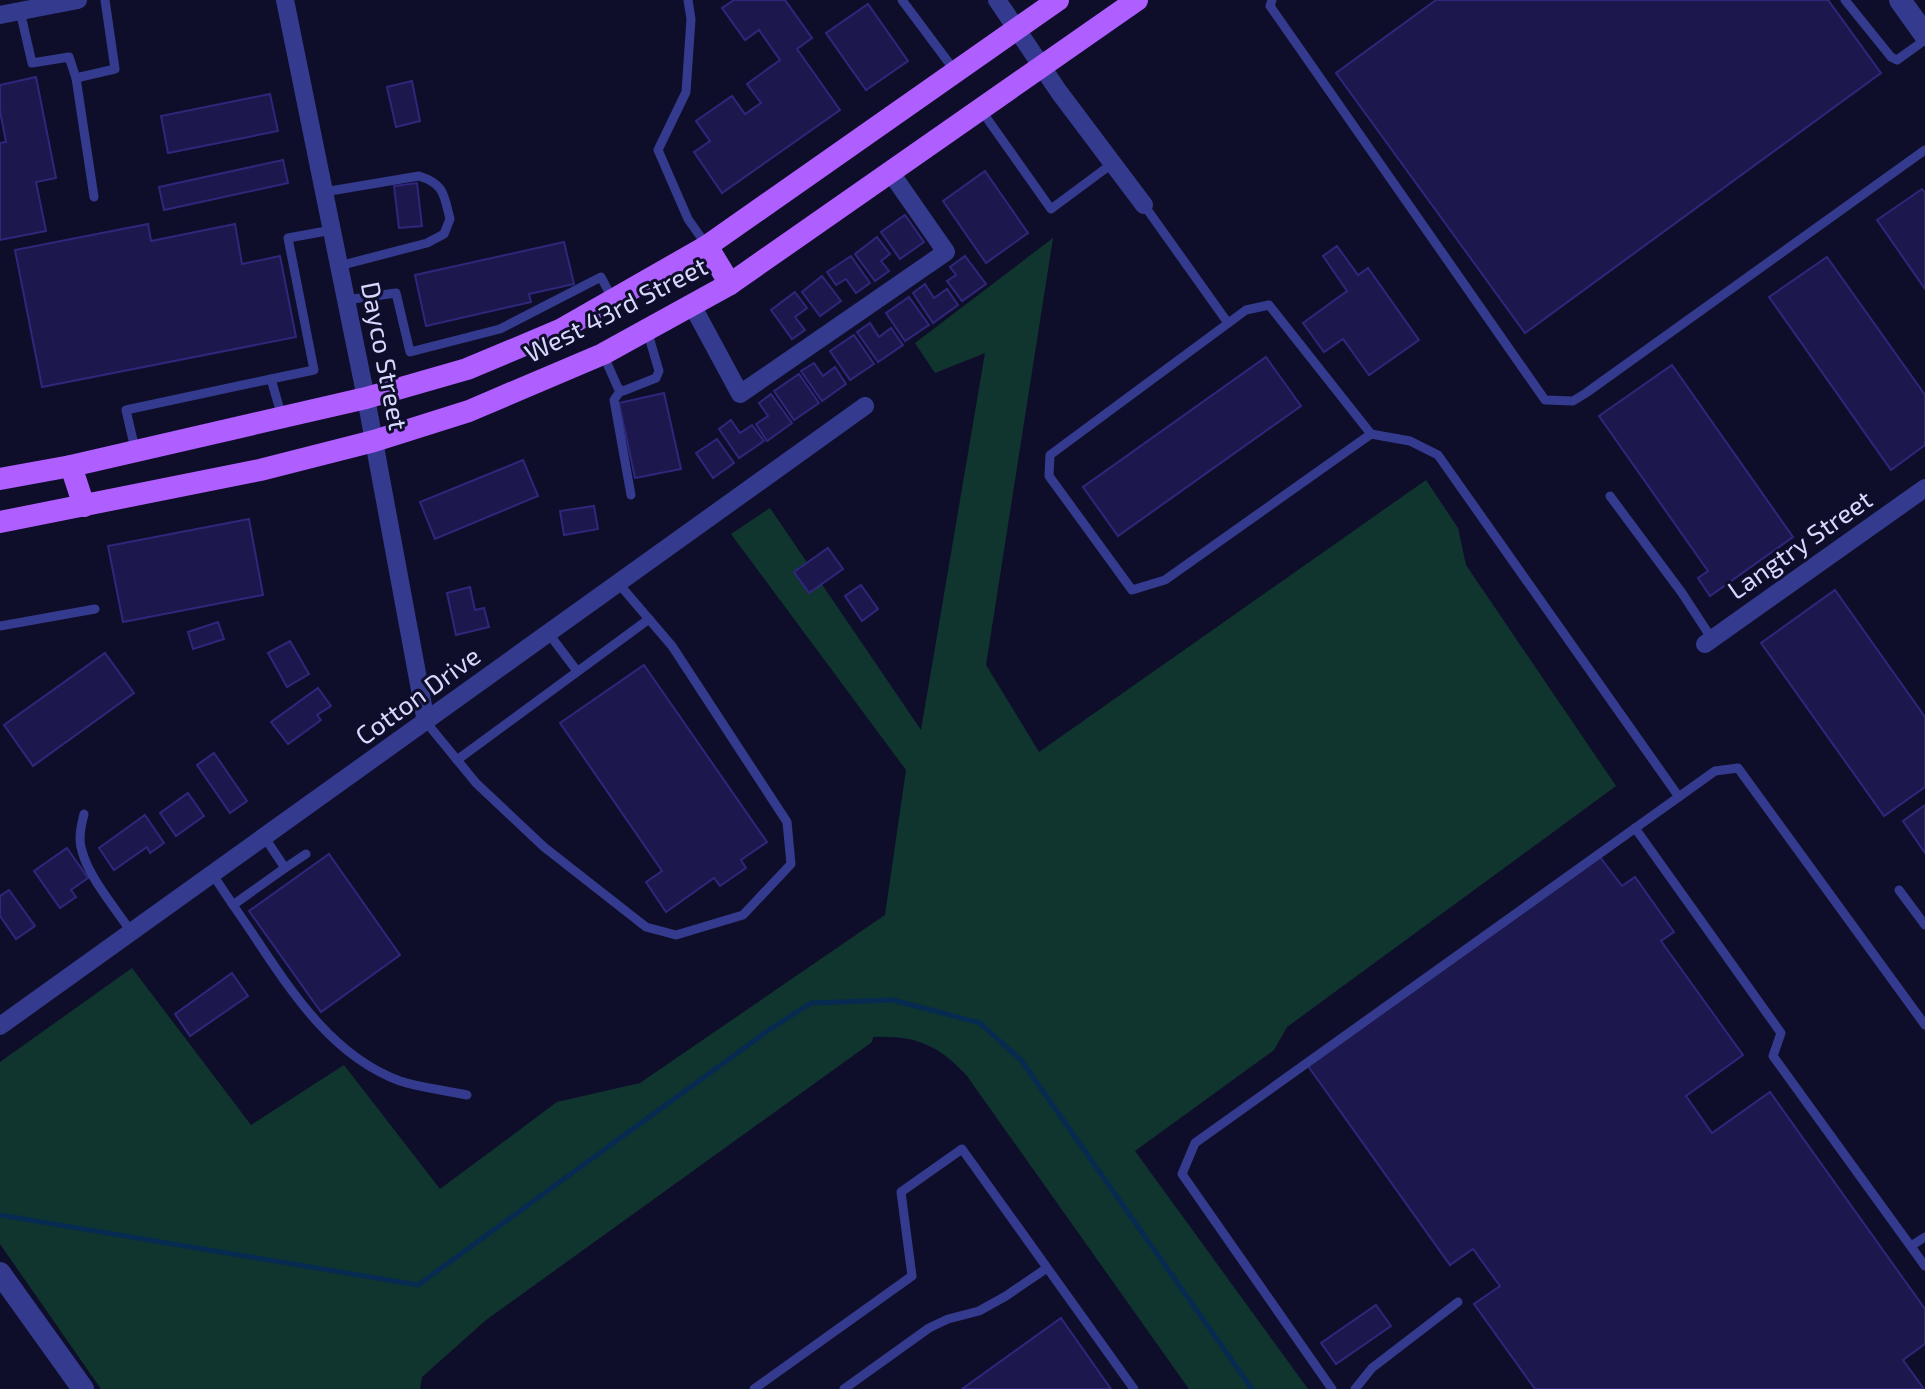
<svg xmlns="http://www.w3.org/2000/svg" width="1925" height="1389" font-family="'Exo 2',sans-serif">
  <rect width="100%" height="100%" fill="#0f0e2a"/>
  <path fill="#10352f" d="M 1053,238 L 986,665 L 1039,752 L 1426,480 L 1458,528 L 1466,565 L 1616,786 L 1287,1027 L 1274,1050 L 1135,1151 L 1308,1389 L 1189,1389 L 967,1076 C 939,1045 915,1035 873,1037 L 872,1042 L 486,1320 L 422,1377 L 420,1389 L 101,1389 L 0,1244 L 0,1062 L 132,968 L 251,1125 L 344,1065 L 440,1189 L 557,1102 L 640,1083 L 885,915 L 906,770 L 731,534 L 770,508 L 921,730 L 985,353 L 935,373 L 915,343 Z"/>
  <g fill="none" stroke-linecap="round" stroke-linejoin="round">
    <polyline stroke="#072a50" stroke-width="5" points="0,1215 418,1285 769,1030 811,1003 893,1000 980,1023 1021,1060 1252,1389"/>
  </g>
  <g fill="#1c184d" stroke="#2e277b" stroke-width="2">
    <polygon points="734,0 785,0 812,38 797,49 840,110 722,193 694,152 710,141 696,121 732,96 745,114 761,103 747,84 780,60 759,30 745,40 722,8"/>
    <polygon points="1436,0 1828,0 1881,73 1525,333 1336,73"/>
    <polygon points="868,4 908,61 866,90 826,33"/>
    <polygon points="36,77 56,178 36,182 46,231 0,240 0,143 6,142 0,111 0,85"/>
    <polygon points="412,81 420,121 396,127 387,87"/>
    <polygon points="270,94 278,131 168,153 161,116"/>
    <polygon points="283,160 288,183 164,210 159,187"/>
    <polygon points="985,171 1028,233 986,263 943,201"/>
    <polygon points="417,183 422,226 399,228 394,186"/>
    <polygon points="1922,189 1925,193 1925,289 1877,220"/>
    <polygon points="905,215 924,242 900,259 881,232"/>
    <polygon points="148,224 151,241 235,224 242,264 280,256 296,337 42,387 15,250"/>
    <polygon points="877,237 890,254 881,261 889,271 875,281 855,254"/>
    <polygon points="564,242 574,284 529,294 531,302 426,326 415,275"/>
    <polygon points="1337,246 1358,275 1368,268 1419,340 1369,375 1343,339 1324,352 1303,323 1347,291 1323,256"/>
    <polygon points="851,256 870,283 856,293 846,279 836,285 827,272"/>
    <polygon points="965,256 986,284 962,301 947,281 956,275 950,267"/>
    <polygon points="1827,257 1925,395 1925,445 1891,470 1769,297"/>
    <polygon points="822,276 841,301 820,316 802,292"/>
    <polygon points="925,284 934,298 947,289 958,305 933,323 913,293"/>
    <polygon points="795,292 807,308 795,317 805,330 792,339 771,310"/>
    <polygon points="909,297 929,325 905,341 886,313"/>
    <polygon points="870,323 879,337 891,328 903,345 878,362 857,332"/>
    <polygon points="854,335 874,364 850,380 830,351"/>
    <polygon points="1266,357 1301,406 1118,536 1083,487"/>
    <polygon points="814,363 823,376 835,367 846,384 822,401 801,371"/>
    <polygon points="1672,365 1793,537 1710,596 1698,578 1708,571 1599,416"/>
    <polygon points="799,374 819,403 794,420 774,391"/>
    <polygon points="664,393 681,469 635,478 619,403"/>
    <polygon points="771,394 792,423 767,441 756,424 768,416 759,403"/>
    <polygon points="731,420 740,433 752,425 764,441 739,458 719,429"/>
    <polygon points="717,439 734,463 713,478 696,453"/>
    <polygon points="523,460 538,496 435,539 420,502"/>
    <polygon points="594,506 598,529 564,535 560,511"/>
    <polygon points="249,519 263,595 123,622 108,546"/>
    <polygon points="828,548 843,569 809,593 794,572"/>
    <polygon points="861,585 878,609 862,621 845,596"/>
    <polygon points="470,587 475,610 484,608 489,627 456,635 447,593"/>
    <polygon points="1835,590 1925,717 1925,787 1884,816 1761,643"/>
    <polygon points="218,622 224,639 193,649 188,632"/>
    <polygon points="290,641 309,674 287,687 268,653"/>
    <polygon points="105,653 134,693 33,766 4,725"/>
    <polygon points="644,665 767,842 741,860 746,868 720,886 714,878 666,912 646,882 662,871 560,723"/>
    <polygon points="318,688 331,706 317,715 321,720 288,744 271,722"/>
    <polygon points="214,753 247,801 230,813 197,765"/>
    <polygon points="188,793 204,816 176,836 160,813"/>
    <polygon points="1925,805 1925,853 1903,821"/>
    <polygon points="145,815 164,843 150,853 147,847 114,870 99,848"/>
    <polygon points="67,848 88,878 71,890 76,897 60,908 34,871"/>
    <polygon points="329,854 400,955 321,1012 249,911"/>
    <polygon points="1600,857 1622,886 1635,877 1674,932 1661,941 1743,1055 1686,1096 1712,1133 1770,1092 1925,1309 1925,1344 1903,1360 1924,1389 1535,1389 1474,1304 1500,1286 1473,1249 1450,1265 1308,1066"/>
    <polygon points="9,890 35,926 16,939 0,916 0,896"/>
    <polygon points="232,973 248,996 190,1036 175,1014"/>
    <polygon points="1376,1305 1391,1326 1336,1364 1321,1343"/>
    <polygon points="1061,1318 1111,1389 962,1389"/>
  </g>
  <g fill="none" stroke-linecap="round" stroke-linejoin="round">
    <g stroke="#343b8e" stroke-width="9">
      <polyline points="688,0 691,19 686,92 658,150 688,219 707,246"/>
      <polyline points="902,0 955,71"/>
      <polyline points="1272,0 1270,6 1545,400 1573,401 1586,393 1925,150"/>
      <polyline points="1845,0 1891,57 1897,60 1925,40"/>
      <polyline points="20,11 32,63 69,57 76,78 94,197"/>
      <polyline points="76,78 115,69 105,0"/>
      <polyline points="981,110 1051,209 1113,163"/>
      <path d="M 324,192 L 419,176 C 445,184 444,196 450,219 L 444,234 L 427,243 L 339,266"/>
      <polyline points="1144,205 1228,323"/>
      <polyline points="346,300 396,293 410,352 500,329 601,277 612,298"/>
      <polyline points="603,354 618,388 623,391 656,378 659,371 647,330"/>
      <polyline points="271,379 314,370 288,238 332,230"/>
      <polyline points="621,390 614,400 631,495"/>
      <polyline points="1371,434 1269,305 1246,310 1050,455 1049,476 1132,590 1165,580 1371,434 1410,441 1438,455 1679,797"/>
      <polyline points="135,449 126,410 271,379 282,417"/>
      <polyline points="1610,496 1682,593 1712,639"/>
      <polyline points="0,626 95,609"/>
      <polyline points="549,634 577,671"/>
      <polyline points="426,722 476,783 544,847 646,927 676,935 743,915 791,864 787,822 672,646 619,584"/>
      <polyline points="457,760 649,619"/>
      <path d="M 84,814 C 81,826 78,839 82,851 C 89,878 116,909 132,933"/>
      <polyline points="1635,828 1781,1033 1773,1056 1925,1266"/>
      <polyline points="285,868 306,854"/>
      <polyline points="213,875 233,905 285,868 265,838"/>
      <polyline points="1899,890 1925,925"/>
      <path d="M 233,905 C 279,970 321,1052 400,1081 C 421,1088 445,1090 467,1095"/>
      <polyline points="1911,1246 1925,1237"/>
      <polyline points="754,1389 912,1276 901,1192 962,1149 1134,1389"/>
      <polyline points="844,1389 929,1328 948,1319 979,1311 1006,1296 1047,1268"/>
      <polyline points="1332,1389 1182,1174 1195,1143 1715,771 1738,768 1925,1025"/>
      <polyline points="1355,1389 1372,1368 1458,1302"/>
    </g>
    <g stroke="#343b8e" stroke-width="18">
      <polyline points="285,0 366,398 426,722"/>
      <polyline points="997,0 1059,92 1144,205"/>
      <polyline points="0,15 78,0"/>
      <polyline points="692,305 740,394 946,252 891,173"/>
      <polyline points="1705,644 1925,488"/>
      <polyline points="0,1026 865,406"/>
    </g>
    <g stroke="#343b8e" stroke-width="22">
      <polyline points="1900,0 1925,35"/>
      <polyline points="0,1273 83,1389"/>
    </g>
    <g stroke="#af5eff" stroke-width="22">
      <polyline points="707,246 730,284"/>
      <polyline points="71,466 84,506"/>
      <polyline points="0,479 71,466 366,398 467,369 560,330 707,246 1058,0"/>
      <polyline points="0,522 260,470 374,441 469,411 603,354 730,284 1137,0"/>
    </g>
  </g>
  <g text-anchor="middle" stroke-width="6" stroke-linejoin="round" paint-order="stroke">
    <g font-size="26" fill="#d7d7ff" stroke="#0f0e2a">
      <text transform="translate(616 310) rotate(-27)" y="9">West 43rd Street</text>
      <text transform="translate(384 356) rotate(79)" y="9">Dayco Street</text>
      <text transform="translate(1800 545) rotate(-35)" y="9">Langtry Street</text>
      <text transform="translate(418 696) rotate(-36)" y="9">Cotton Drive</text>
    </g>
  </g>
</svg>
